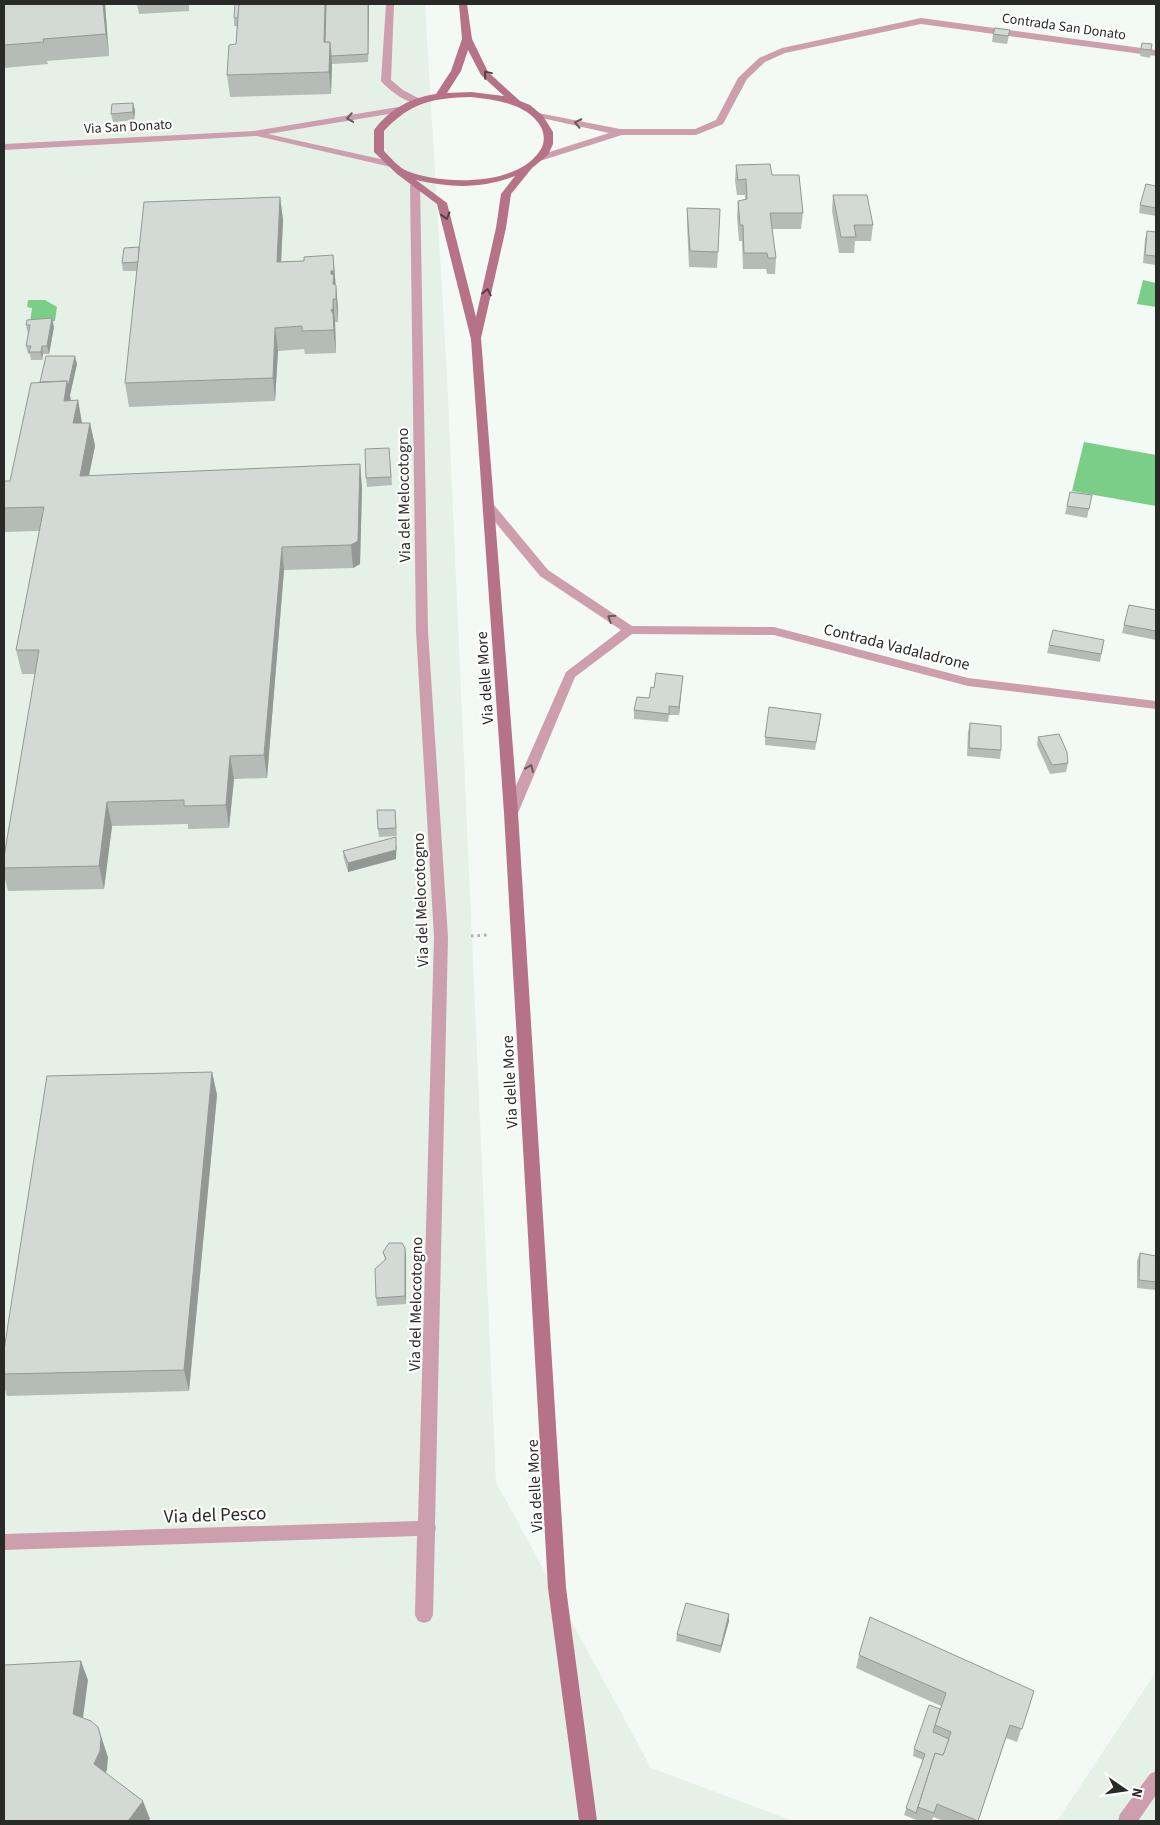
<svg xmlns="http://www.w3.org/2000/svg" width="1160" height="1825" font-family="'Source Sans 3',sans-serif">
  <rect width="100%" height="100%" fill="#f3f9f4"/>
  <g fill="#e5f1e6">
    <polygon points="4,4 425,4 447,375 496,1482 651,1768 793,1821 4,1821"/>
    <polygon points="1156,1672 1156,1821 1057,1821"/>
  </g>
  <g fill="#7ace87">
    <polygon points="1143,280 1156,283 1156,307 1137,304"/>
    <polygon points="28,300 45,300 57,307 55,321 30,323 32,308 27,307"/>
    <polygon points="1084,442 1156,455 1156,506 1072,491"/>
  </g>
  <g fill="none" stroke-linecap="round" stroke-linejoin="round">
    <polyline stroke="#adb1ad" stroke-width="3" stroke-dasharray="2.5 4" stroke-linecap="butt" points="471,936 487,935"/>
    <g fill="#cd9ead" fill-rule="evenodd">
      <path d="M 386,4 L 394,4 L 391,80 L 403,90 L 420,99 L 420,103 C 408,105 389,90 381,81 Z"/>
      <polygon points="921,18 1156,50 1156,56 921,24 785,53 765,62 747,79 723,124 696,135 622,135 543,160 537,160 535,158 537,156 609,133 533,116 533,112 620,129 695,129 716,120 738,78 759,58 782,48"/>
      <polygon points="398,107 401,108 401,112 268,134 394,162 394,166 391,167 257,136 4,150 4,144 254,131"/>
      <polygon points="415,182 420,185 428,631 448,937 435,1524 436,1528 435,1532 433,1615 430,1621 424,1623 418,1621 415,1615 417,1536 4,1550 4,1534 418,1521 434,937 416,631 410,185"/>
      <polygon points="490,504 494,505 548,570 632,626 774,627 968,678 1156,701 1156,709 968,686 774,635 632,634 575,677 518,813 516,816 506,816 504,813 566,672 621,630 540,576 486,511 484,508 486,505"/>
      <polygon points="1156,1771 1156,1795 1138,1821 1118,1821 1120,1814 1150,1774"/>
    </g>
    <path fill="#b57289" fill-rule="evenodd" d="M 459,4 L 467,4 L 472,39 L 488,72 L 520,101 L 530,105 L 543,116 L 553,132 L 553,144 L 548,155 L 532,168 L 511,194 L 506,228 L 481,338 L 518,813 L 566,1588 L 597,1821 L 579,1821 L 548,1588 L 504,813 L 471,339 L 437,204 L 397,174 L 374,152 L 374,130 C 390,109 410,98 436,94 L 451,71 L 462,39 ZM 468,50 L 481,75 L 504,96 L 471,92 L 447,93 L 461,71 ZM 471,97 C 496,100 527,103 541,127 C 545,135 545,145 539,152 C 516,186 441,185 407,171 C 398,167 391,158 384,151 L 384,131 C 411,102 433,98 471,97 ZM 515,176 L 501,194 L 496,228 L 476,317 L 447,203 L 416,180 C 451,188 482,189 515,176 Z"/>
  </g>
  <g fill="#b5bbb6">
    <polygon points="4,4 105,4 109,56 47,61 48,64 4,68"/>
    <polygon points="137,4 189,4 189,11 139,14"/>
    <polygon points="369,4 368,62 332,64 331,94 230,97 227,75 236,44 237,26 234,26 234,18"/>
    <polygon points="1010,30 1007,44 992,42 993,34"/>
    <polygon points="1142,43 1152,44 1150,58 1140,56"/>
    <polygon points="133,103 135,111 134,120 113,122 111,114"/>
    <polygon points="736,165 772,175 803,213 801,229 772,229 776,258 775,274 767,274 766,269 743,269 742,241 739,241 737,217 738,201 745,200 745,195 737,195 735,181"/>
    <polygon points="1156,186 1156,216 1139,213 1140,205"/>
    <polygon points="833,195 873,225 871,241 855,241 854,253 839,253 832,211"/>
    <polygon points="280,197 283,220 281,262 304,261 333,255 338,308 338,322 335,322 336,353 305,354 304,349 278,351 275,401 129,407 125,383 137,271 123,271 122,263 139,247"/>
    <polygon points="687,208 720,209 717,268 689,267 687,224"/>
    <polygon points="1147,231 1156,232 1156,265 1143,263 1145,239"/>
    <polygon points="26,325 54,327 49,354 43,354 42,360 31,360 30,354 28,354 26,346 28,334"/>
    <polygon points="77,364 70,395 71,400 78,400 82,423 90,423 95,446 89,476 360,464 362,488 360,564 353,568 284,570 267,778 234,779 229,828 188,829 188,824 112,826 104,889 8,891 4,875 4,857 35,674 22,674 16,650 39,531 4,532 4,481 10,481 40,382"/>
    <polygon points="389,448 392,485 367,487 366,478"/>
    <polygon points="1070,492 1092,495 1087,518 1065,514"/>
    <polygon points="1129,605 1156,610 1156,640 1122,633"/>
    <polygon points="1104,640 1100,662 1047,653 1049,645"/>
    <polygon points="683,676 679,715 669,715 668,722 634,719 634,710 649,698 654,688"/>
    <polygon points="820,722 815,750 765,745 765,737"/>
    <polygon points="970,723 1001,750 1000,759 967,756 968,732"/>
    <polygon points="1038,737 1068,763 1066,772 1050,774 1037,745"/>
    <polygon points="395,810 397,836 379,837 378,829"/>
    <polygon points="397,846 396,859 348,872 344,859 343,851"/>
    <polygon points="212,1072 217,1095 189,1391 7,1396 4,1386 4,1350"/>
    <polygon points="383,1252 406,1256 406,1304 377,1306 376,1298 385,1260"/>
    <polygon points="1140,1253 1156,1256 1156,1290 1137,1288 1137,1261"/>
    <polygon points="729,1621 720,1653 676,1641 677,1634"/>
    <polygon points="859,1655 1034,1691 1017,1742 1006,1738 978,1821 944,1821 933,1817 932,1821 919,1821 904,1815 923,1760 913,1756 914,1749 940,1709 941,1706 856,1668"/>
  </g>
  <g fill="#949894">
    <polygon points="103,4 105,4 109,56 106,34"/>
    <polygon points="325,4 327,4 326,56 324,42"/>
    <polygon points="368,4 369,4 368,62"/>
    <polygon points="330,42 332,64 331,94 329,72"/>
    <polygon points="133,103 135,111 134,120 133,112"/>
    <polygon points="280,197 283,220 280,285 277,262"/>
    <polygon points="333,255 335,278 336,294 331,274"/>
    <polygon points="336,285 338,308 338,322 336,299"/>
    <polygon points="333,299 335,322 336,353 331,310"/>
    <polygon points="52,318 54,327 49,354 47,346"/>
    <polygon points="275,328 278,351 275,401 273,378"/>
    <polygon points="42,346 43,354 42,360 41,352"/>
    <polygon points="75,356 77,364 70,395 71,404 64,401 67,381"/>
    <polygon points="78,400 82,424 73,423"/>
    <polygon points="90,423 95,446 84,499 80,476"/>
    <polygon points="360,464 362,488 360,564 353,568 351,545"/>
    <polygon points="282,547 284,570 267,778 264,755"/>
    <polygon points="683,676 682,684 679,715 679,707"/>
    <polygon points="230,756 234,779 229,828 226,805"/>
    <polygon points="107,802 112,826 104,889 99,866"/>
    <polygon points="396,837 396,859 348,872 348,863"/>
    <polygon points="212,1072 217,1095 189,1391 184,1370"/>
    <polygon points="405,1248 406,1256 406,1304 405,1296"/>
    <polygon points="729,1614 729,1621 720,1653 721,1646"/>
    <polygon points="81,1661 88,1680 81,1733 73,1714"/>
    <polygon points="98,1727 108,1757 107,1770 102,1782 94,1764"/>
    <polygon points="143,1801 150,1819 148,1821 128,1821"/>
  </g>
  <g fill="#d3d9d4" stroke="#949894">
    <polygon points="4,4 103,4 106,34 43,39 44,42 4,45"/>
    <polygon points="235,4 239,4 238,18 234,18"/>
    <polygon points="239,4 325,4 324,42 330,42 329,72 227,75 229,45 236,44"/>
    <polygon points="326,4 368,4 368,54 331,56 330,42 325,42"/>
    <polygon points="995,28 1010,30 1008,36 993,34"/>
    <polygon points="1142,43 1152,44 1151,50 1141,49"/>
    <polygon points="133,103 133,112 111,114 112,104"/>
    <polygon points="770,164 772,175 799,175 803,213 770,213 776,258 768,258 767,253 744,253 743,225 740,225 738,201 747,199 746,179 738,180 736,165"/>
    <polygon points="1146,184 1156,186 1156,208 1140,205"/>
    <polygon points="833,195 867,195 873,225 854,225 856,237 841,237"/>
    <polygon points="280,197 277,262 304,261 304,257 333,255 334,271 331,271 331,274 334,275 333,284 336,285 336,299 333,299 333,309 331,310 333,314 334,330 302,331 302,326 275,328 273,378 125,383 144,202"/>
    <polygon points="687,208 720,209 718,252 690,251"/>
    <polygon points="1147,231 1156,232 1156,256 1145,255"/>
    <polygon points="139,247 138,262 122,263 124,248"/>
    <polygon points="52,318 47,346 42,346 41,352 29,352 31,346 26,346 30,325 26,325 27,320"/>
    <polygon points="46,356 75,356 68,387 67,381 40,382"/>
    <polygon points="67,381 64,401 78,400 73,423 90,423 80,476 360,464 358,541 351,545 282,547 264,755 230,756 226,805 184,806 184,800 107,802 99,866 4,868 4,857 39,650 16,650 44,507 4,508 4,481 10,481 31,383"/>
    <polygon points="389,448 391,477 366,478 365,449"/>
    <polygon points="1070,492 1092,495 1089,509 1067,506"/>
    <polygon points="1129,605 1156,610 1156,631 1124,625"/>
    <polygon points="1053,630 1104,640 1101,654 1049,645"/>
    <polygon points="656,673 683,676 679,707 669,706 669,714 634,710 637,697 649,698 651,687 654,688"/>
    <polygon points="769,707 821,714 816,742 765,737"/>
    <polygon points="970,723 1001,726 1001,750 969,748"/>
    <polygon points="1059,734 1067,752 1068,763 1052,765 1038,737"/>
    <polygon points="377,810 395,810 396,828 378,829"/>
    <polygon points="396,837 396,850 348,863 343,851"/>
    <polygon points="212,1072 184,1370 4,1374 4,1350 47,1076"/>
    <polygon points="389,1243 402,1243 405,1248 405,1296 376,1298 375,1269 386,1259 383,1252"/>
    <polygon points="1140,1253 1156,1256 1156,1282 1139,1280"/>
    <polygon points="686,1603 729,1614 721,1646 677,1634"/>
    <polygon points="870,1617 1034,1691 1022,1729 1010,1725 978,1821 937,1804 934,1813 918,1807 935,1753 943,1755 951,1732 935,1725 946,1693 859,1655"/>
    <polygon points="81,1661 73,1714 91,1721 98,1727 101,1738 100,1751 94,1764 143,1801 128,1821 4,1821 4,1665"/>
    <polygon points="929,1705 940,1709 933,1732 949,1739 943,1755 935,1753 916,1813 906,1808 925,1754 914,1749"/>
  </g>
  <defs><path id="oneway-chevron" d="M-2-3.5L2.5 0L-2 3.5" fill="none" stroke-width="1.6" stroke-linecap="round" stroke-linejoin="round" transform="scale(1.25)"/></defs>
  <g stroke="#524045">
    <use href="#oneway-chevron" transform="translate(487 74) rotate(-130)"/>
    <use href="#oneway-chevron" transform="translate(446 216) rotate(73)"/>
    <use href="#oneway-chevron" transform="translate(487 292) rotate(-78)"/>
  </g>
  <g stroke="#6a585d">
    <use href="#oneway-chevron" transform="translate(350 118) rotate(171)"/>
    <use href="#oneway-chevron" transform="translate(578 123) rotate(-168)"/>
    <use href="#oneway-chevron" transform="translate(611 618) rotate(-147)"/>
    <use href="#oneway-chevron" transform="translate(530 768) rotate(-67)"/>
  </g>
  <g text-anchor="middle" stroke-width="4.5" stroke-linejoin="round" paint-order="stroke">
    <g font-size="14" fill="#282a28" stroke="#fff">
      <text transform="translate(1064 26) rotate(8)" y="5">Contrada San Donato</text>
      <text transform="translate(128 126) rotate(-3)" y="5">Via San Donato</text>
    </g>
    <g font-size="16" fill="#282a28" stroke="#fff">
      <text transform="translate(403 495) rotate(-91)" y="6">Via del Melocotogno</text>
      <text transform="translate(897 646) rotate(14)" y="6">Contrada Vadaladrone</text>
      <text transform="translate(484 678) rotate(-94)" y="6">Via delle More</text>
      <text transform="translate(420 900) rotate(-92)" y="6">Via del Melocotogno</text>
      <text transform="translate(509 1082) rotate(-93)" y="6">Via delle More</text>
      <text transform="translate(415 1304) rotate(-89)" y="6">Via del Melocotogno</text>
      <text transform="translate(534 1486) rotate(-93)" y="6">Via delle More</text>
    </g>
    <g font-size="19" fill="#282a28" stroke="#fff">
      <text transform="translate(215 1514) rotate(-2)" y="7">Via del Pesco</text>
    </g>
  </g>
  <rect width="1160" height="1825" fill="none" stroke="#282a28" stroke-width="10"/>
  <g transform="translate(1125 1790) rotate(103)" stroke="#ffffff" stroke-width="4" paint-order="stroke">
  <path d="M0-4L9 19L0 12L-9 19Z" fill="#282a28"/>
  <text y="-8" font-size="14" font-weight="bold" text-anchor="middle" fill="#282a28">N</text>
  </g>
</svg>
